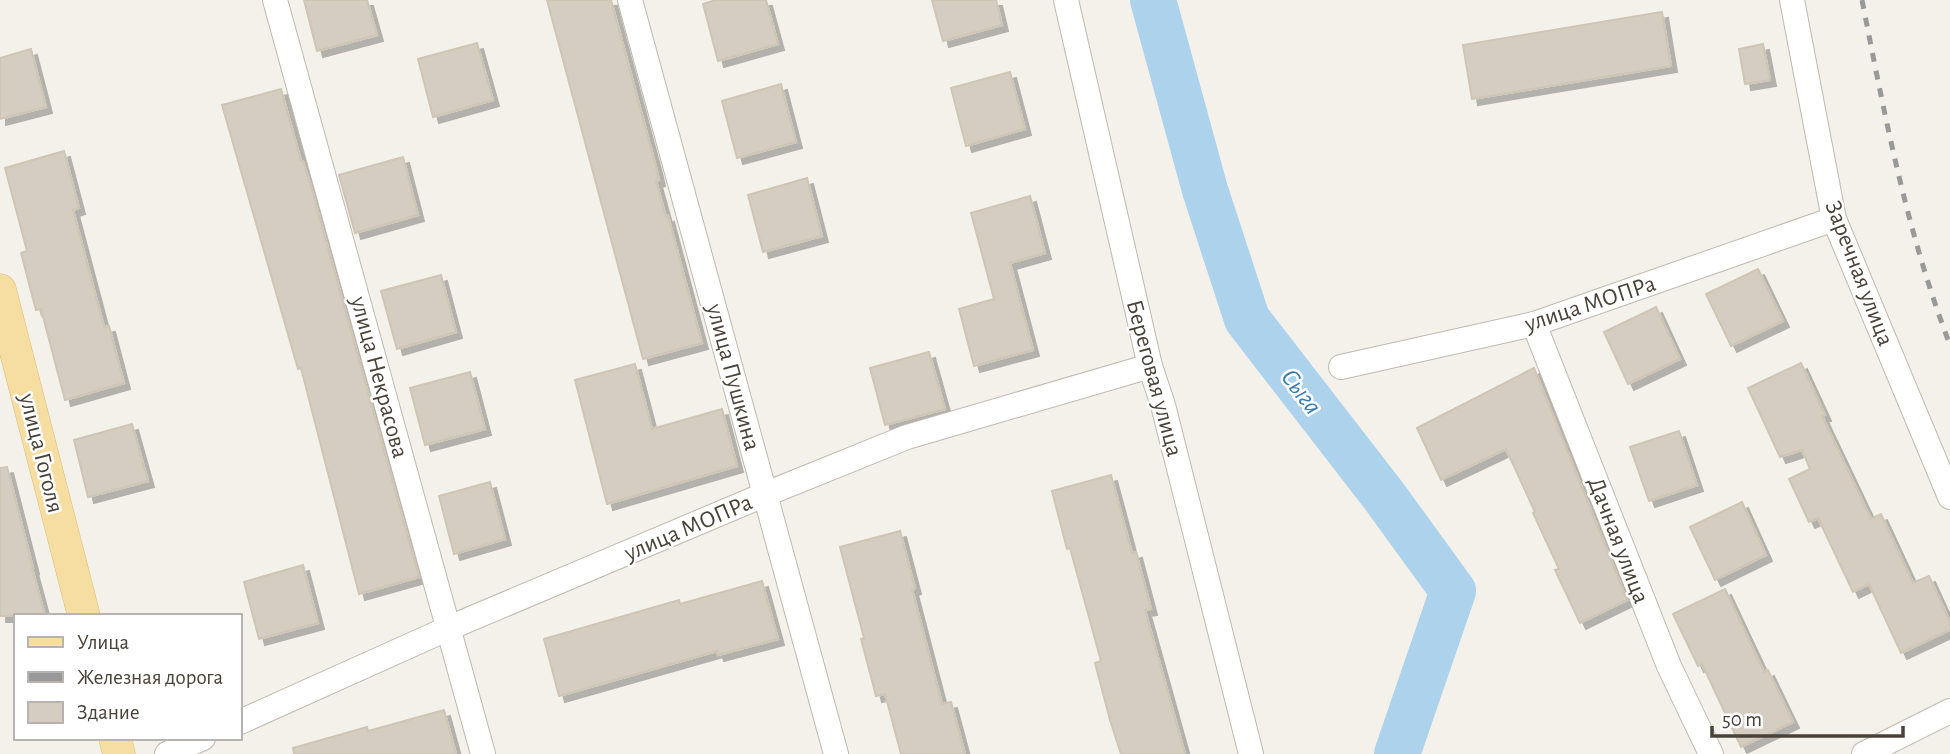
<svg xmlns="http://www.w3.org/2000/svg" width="1950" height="754" font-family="'Alegreya Sans',sans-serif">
  <defs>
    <filter id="shadow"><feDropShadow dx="6" dy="6" stdDeviation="0" flood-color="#0004"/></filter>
  </defs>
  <rect width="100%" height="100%" fill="#f4f1eb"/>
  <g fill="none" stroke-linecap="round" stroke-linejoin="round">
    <polyline stroke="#add2eb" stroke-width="46" points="1153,0 1205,190 1247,319 1384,496 1453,591 1397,754"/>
  </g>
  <g fill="#d5cdc1" stroke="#cfc5b5" stroke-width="2" filter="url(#shadow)">
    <polygon points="304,0 367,0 377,35 317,51"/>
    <polygon points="547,0 611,0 656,167 659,180 656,181 666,217 668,216 702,343 643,359"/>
    <polygon points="716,0 766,0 778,44 718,61 703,4"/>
    <polygon points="932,0 996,0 1002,25 943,41"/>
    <polygon points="1662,12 1671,66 1472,99 1463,45"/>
    <polygon points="477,43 493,100 433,117 418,59"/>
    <polygon points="1763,44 1770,80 1745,84 1739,49"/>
    <polygon points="31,49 46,107 0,119 0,58"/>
    <polygon points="1010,72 1025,129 966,146 951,88"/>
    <polygon points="781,84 796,142 737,158 722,101"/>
    <polygon points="281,89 301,161 303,161 310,183 419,577 359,594 301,368 298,369 222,105"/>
    <polygon points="64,151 79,208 73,210 104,327 109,326 124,383 65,400 41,309 36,310 21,253 27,251 5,168"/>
    <polygon points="403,157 418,215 355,233 339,175"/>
    <polygon points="807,178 822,236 763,252 748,195"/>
    <polygon points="1030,196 1045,253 1010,263 1033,350 974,366 959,309 994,299 971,213"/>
    <polygon points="1758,269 1783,321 1731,346 1706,294"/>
    <polygon points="441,275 456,332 397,349 381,291"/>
    <polygon points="1656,307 1680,359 1628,384 1604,332"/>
    <polygon points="929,352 945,409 885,425 870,368"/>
    <polygon points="1801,363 1825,415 1822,416 1871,519 1881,514 1913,583 1929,576 1950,622 1950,630 1901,653 1869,584 1853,592 1818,518 1809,522 1789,479 1810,469 1802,450 1780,457 1748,388"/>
    <polygon points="635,364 652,429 722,409 737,466 607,504 575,380"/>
    <polygon points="1534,368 1627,600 1580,623 1555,570 1559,569 1533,513 1535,512 1506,449 1441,480 1417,428"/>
    <polygon points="470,372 485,429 425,445 410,388"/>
    <polygon points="132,424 148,481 88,497 74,440"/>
    <polygon points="1679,431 1697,485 1649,501 1630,447"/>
    <polygon points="7,467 33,568 32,568 45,616 0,616 0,468"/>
    <polygon points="1111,475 1132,553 1136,552 1151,609 1145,610 1185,754 1121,754 1110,720 1095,663 1101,661 1070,548 1067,549 1052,491"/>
    <polygon points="490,482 505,539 454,554 439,496"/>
    <polygon points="1742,502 1766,555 1715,580 1690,527"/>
    <polygon points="900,531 915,588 912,589 942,704 951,702 965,754 901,754 885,694 876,696 861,639 864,638 840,547"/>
    <polygon points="303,565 318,623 259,639 244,582"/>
    <polygon points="762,581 778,639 718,655 717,651 559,696 544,639 679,600 680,604"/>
    <polygon points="1725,589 1764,672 1768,670 1793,722 1741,747 1702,664 1698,666 1673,614"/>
    <polygon points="444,710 456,754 294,754 293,748 367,727 368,731"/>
  </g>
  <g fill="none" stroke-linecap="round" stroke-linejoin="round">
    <g stroke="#bfb9ae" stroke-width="26">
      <g id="minor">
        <polyline points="275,0 483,754"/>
        <polyline points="630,0 836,754"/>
        <polyline points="1066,0 1150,366 1163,405 1251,754"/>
        <polyline points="1792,0 1834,219 1950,497"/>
        <polyline points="1534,324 1669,666 1711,754"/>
        <polyline points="1341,367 1534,324 1834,219"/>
        <polyline points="240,722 449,628 766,494 907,437 1150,366"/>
        <polyline points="167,754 203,738"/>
        <polyline points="1864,754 1950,711"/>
      </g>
    </g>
    <g stroke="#dbbc72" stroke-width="33">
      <g id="major">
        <polyline points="0,290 84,616"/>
        <polyline points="115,738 119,754"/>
      </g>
    </g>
    <use href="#minor" stroke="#fff" stroke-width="24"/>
    <use href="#major" stroke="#f6dea2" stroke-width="32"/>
    <path stroke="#999" stroke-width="5" stroke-dasharray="9 9" stroke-linecap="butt" d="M 1862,0 C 1885,117 1907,233 1950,345"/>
  </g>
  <g text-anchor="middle" stroke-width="5" stroke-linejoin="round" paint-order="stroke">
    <g font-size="24" fill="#484239" stroke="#fff">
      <text transform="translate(1860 273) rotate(69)" y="8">Заречная улица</text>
      <text transform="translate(1590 303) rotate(-18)" y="8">улица МОПРа</text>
      <text transform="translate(380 377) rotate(75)" y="8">улица Некрасова</text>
      <text transform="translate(734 377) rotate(75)" y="8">улица Пушкина</text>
      <text transform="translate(1155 378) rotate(75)" y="8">Береговая улица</text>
      <text transform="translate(42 453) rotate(76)" y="8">улица Гоголя</text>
      <text transform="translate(688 527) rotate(-23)" y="8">улица МОПРа</text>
      <text transform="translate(1619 540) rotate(69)" y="8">Дачная улица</text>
    </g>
    <g font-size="26" font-style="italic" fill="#3a7cac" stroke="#fff">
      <text transform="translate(1302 391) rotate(53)" y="9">Сыга</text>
    </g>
  </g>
  <rect x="14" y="614" width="228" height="126" fill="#ffffff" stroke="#b6b3b0" stroke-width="2"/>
  <rect x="28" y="637" width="35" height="10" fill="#f6dea2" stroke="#b6b3b0" stroke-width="2"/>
  <text x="77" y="649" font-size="21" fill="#484239">Улица</text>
  <rect x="28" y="672" width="35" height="10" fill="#999999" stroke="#b6b3b0" stroke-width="2"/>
  <text x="77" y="684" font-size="21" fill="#484239">Железная дорога</text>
  <rect x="28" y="702" width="35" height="21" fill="#d5cdc1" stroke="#b6b3b0" stroke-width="2"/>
  <text x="77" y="719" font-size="21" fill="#484239">Здание</text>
  <path d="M1712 726v10h191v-10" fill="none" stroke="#484239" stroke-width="3.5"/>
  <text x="1722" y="726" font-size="21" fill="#484239" stroke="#ffffff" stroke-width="5" paint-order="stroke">50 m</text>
</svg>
